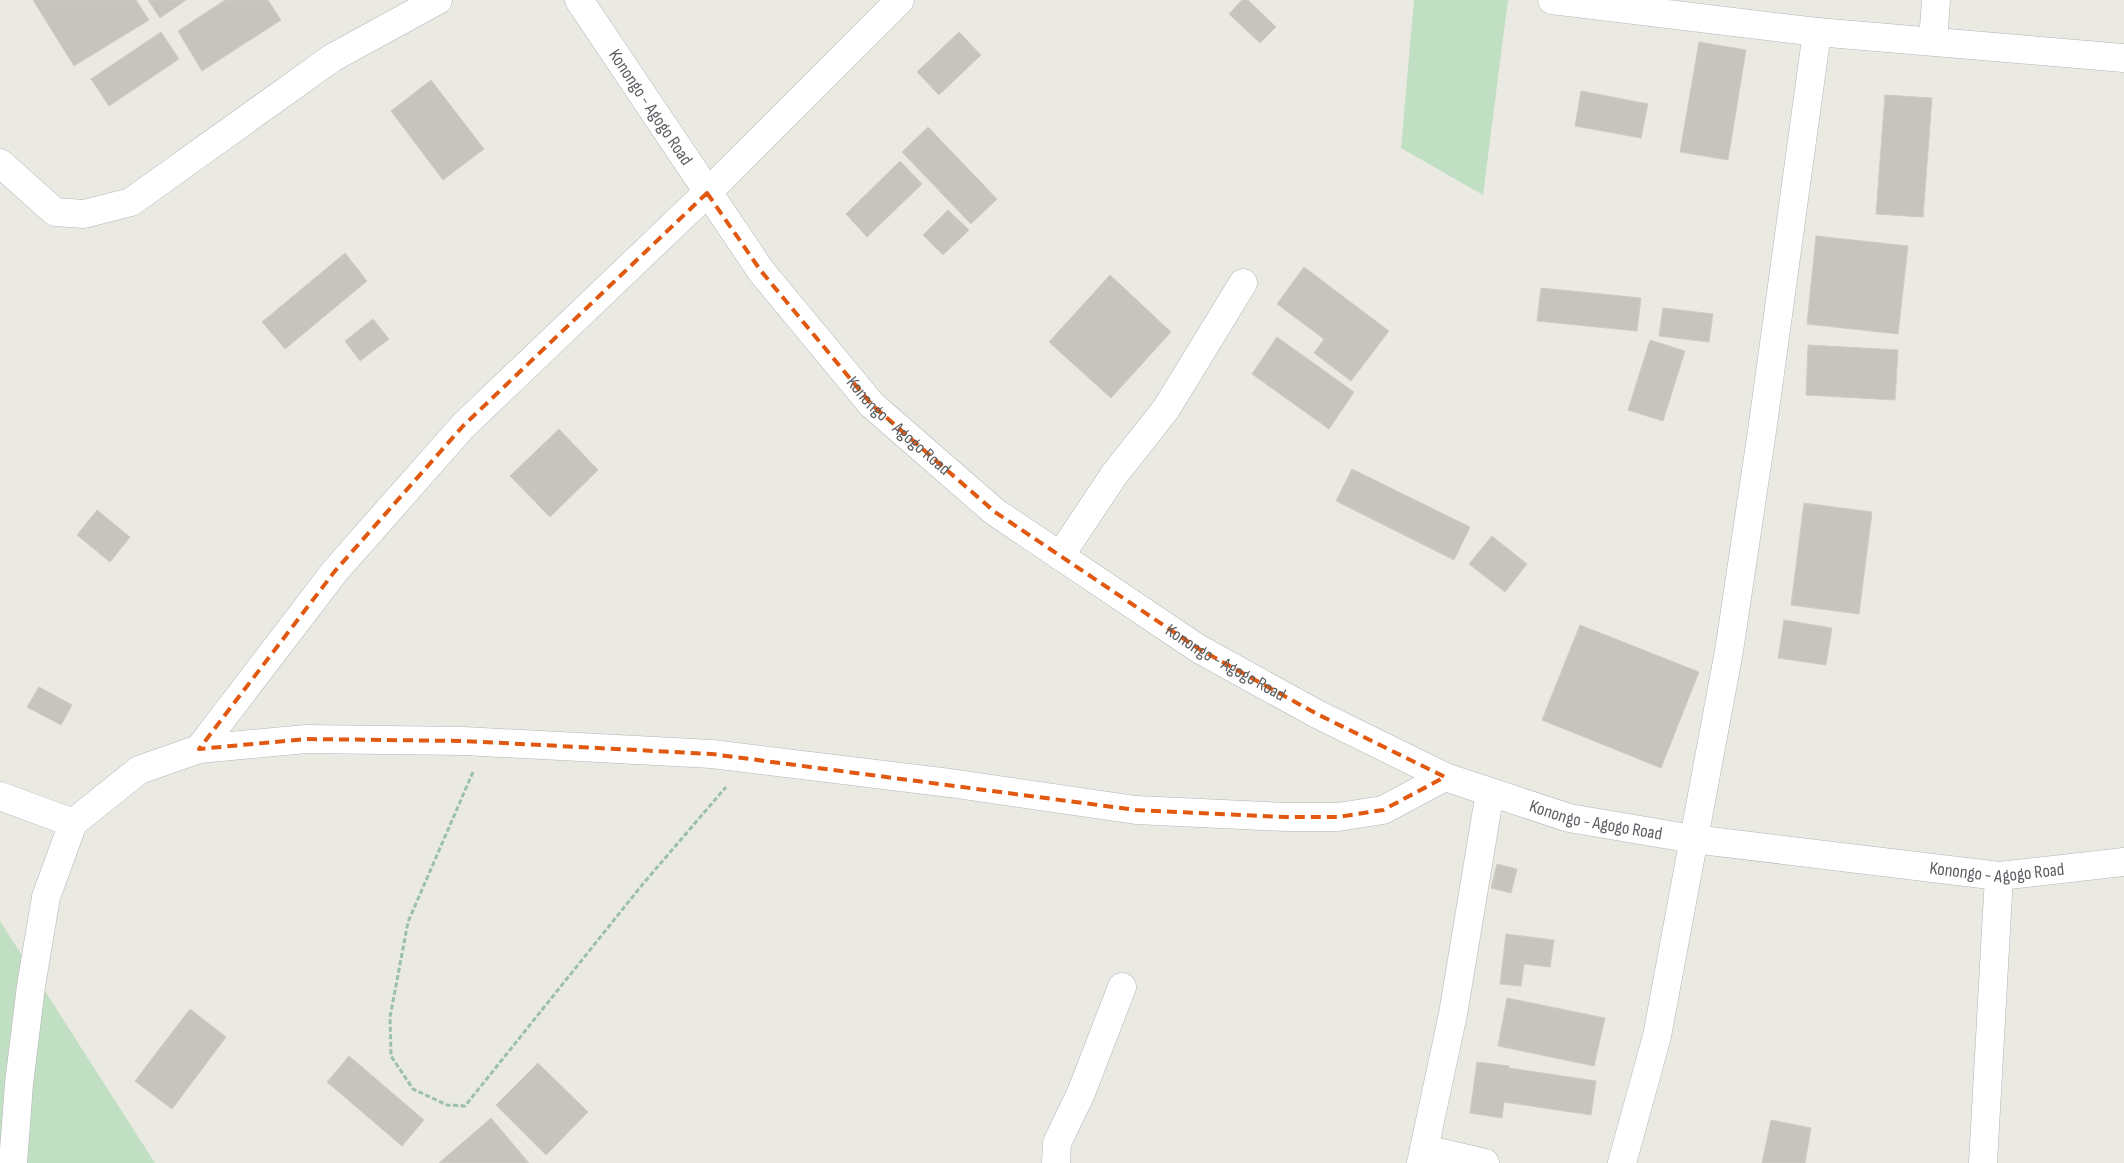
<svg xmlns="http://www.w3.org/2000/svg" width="2124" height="1163" font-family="'Sofia Sans Condensed',sans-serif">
  <rect width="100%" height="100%" fill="#ebeae2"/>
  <g fill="#c1e0c3">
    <polygon points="1414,0 1508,0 1483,195 1401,148"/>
    <polygon points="0,921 155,1163 0,1163"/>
  </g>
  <g fill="#c7c4bf" stroke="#cfccc1">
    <polygon points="33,0 136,0 149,20 74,66"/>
    <polygon points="148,0 186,0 160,18"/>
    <polygon points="225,0 268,0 281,20 202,71 178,31"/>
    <polygon points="1242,0 1248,0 1276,27 1260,43 1229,14"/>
    <polygon points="161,32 179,59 109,106 91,79"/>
    <polygon points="959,32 981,55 939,95 917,72"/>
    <polygon points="1699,42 1746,50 1728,160 1680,152"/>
    <polygon points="431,80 484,149 443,180 391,111"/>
    <polygon points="1581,91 1648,104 1641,138 1575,126"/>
    <polygon points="1885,95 1932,98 1923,217 1876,214"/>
    <polygon points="928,127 997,199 971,224 902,152"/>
    <polygon points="900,161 922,184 867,237 846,214"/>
    <polygon points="948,210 969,230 943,255 923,235"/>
    <polygon points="1816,236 1908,246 1898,334 1807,324"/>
    <polygon points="345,253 367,281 285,349 262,322"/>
    <polygon points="1304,267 1389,331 1351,381 1314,353 1324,339 1277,304"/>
    <polygon points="1110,275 1171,332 1111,398 1049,342"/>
    <polygon points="1541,288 1641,298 1637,331 1537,321"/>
    <polygon points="1663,308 1713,314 1709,342 1659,336"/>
    <polygon points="373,319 389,339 360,361 345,341"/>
    <polygon points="1277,337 1354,392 1329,429 1252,374"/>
    <polygon points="1650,340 1685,351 1663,421 1628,410"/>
    <polygon points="1808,345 1898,350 1895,400 1806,395"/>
    <polygon points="559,429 598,470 550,517 510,476"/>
    <polygon points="1352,469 1470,527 1454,560 1336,501"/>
    <polygon points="1804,503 1872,512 1859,614 1791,605"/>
    <polygon points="97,510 130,537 110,562 77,535"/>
    <polygon points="1492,536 1527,564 1505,592 1469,564"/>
    <polygon points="1784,620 1832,628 1826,665 1778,658"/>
    <polygon points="1580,625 1699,672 1661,768 1542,720"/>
    <polygon points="39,687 72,705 61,725 27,707"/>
    <polygon points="1497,864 1517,869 1511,893 1491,888"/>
    <polygon points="1506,934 1554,940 1550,967 1524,964 1521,986 1500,984"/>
    <polygon points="1507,998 1605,1018 1594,1066 1498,1046"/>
    <polygon points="190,1009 226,1037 172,1109 135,1081"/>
    <polygon points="349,1056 424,1120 402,1146 327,1082"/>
    <polygon points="1477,1062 1509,1066 1509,1068 1596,1081 1591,1115 1504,1102 1502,1118 1470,1113"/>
    <polygon points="538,1063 588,1112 546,1155 496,1105"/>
    <polygon points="491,1118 529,1163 439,1163"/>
    <polygon points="1771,1120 1811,1128 1805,1163 1762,1163"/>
  </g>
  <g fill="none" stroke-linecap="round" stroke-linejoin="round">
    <g stroke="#b3b4b8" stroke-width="29">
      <g id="street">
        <polyline points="1552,0 1817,32 1762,431 1729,651 1657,1036 1622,1163"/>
        <polyline points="1817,32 2124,58"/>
        <polyline points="1933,41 1936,0"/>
        <polyline points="0,163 55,212 84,214 131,202 332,58 438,0"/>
        <polyline points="1060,556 1114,475 1166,409 1243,283"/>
        <polyline points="199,749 335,571 463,426 707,193 900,0"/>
        <polyline points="0,796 73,823"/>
        <polyline points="1424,1149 1485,1163"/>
        <polyline points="13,1163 19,1084 31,986 46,897 73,823 139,770 199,749 306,739 464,741 712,754 950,783 1136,810 1285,817 1338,817 1383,810 1445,777"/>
        <polyline points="1056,1163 1057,1143 1081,1093 1122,987"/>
        <polyline points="1421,1163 1453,1014 1490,792"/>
        <polyline points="1983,1163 1999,876"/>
      </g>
    </g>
    <g stroke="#b1b4b8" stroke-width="29">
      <g id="secondary">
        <path id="s1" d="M 579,0 L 761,271 L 872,405 L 995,512 L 1199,649 L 1317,714 L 1445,777 L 1569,818 L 1693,839 L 1999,876 L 2124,862"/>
      </g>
    </g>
    <polyline stroke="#9bc0a8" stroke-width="3" stroke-dasharray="5 2.5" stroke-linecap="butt" points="473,772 408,922 390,1017 391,1056 413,1089 447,1105 465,1106 642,885 726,787"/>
    <use href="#street" stroke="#fff" stroke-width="28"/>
    <use href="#secondary" stroke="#fff" stroke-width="28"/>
  </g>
  <path fill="none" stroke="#e15910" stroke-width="4" stroke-dasharray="10 6" stroke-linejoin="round" d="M 707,193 L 761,271 L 872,405 L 995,512 L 1199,649 L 1317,714 L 1445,777 L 1383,810 L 1338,817 L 1285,817 L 1136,810 L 712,754 L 464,741 L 306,739 L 199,749 L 335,571 L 463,426 Z"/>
  <g text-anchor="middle" stroke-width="4" stroke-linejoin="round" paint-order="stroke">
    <g font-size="18" fill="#5a5d61" stroke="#fff">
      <text dy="6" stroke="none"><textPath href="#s1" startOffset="129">Konongo - Agogo Road</textPath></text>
      <text dy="6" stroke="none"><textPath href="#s1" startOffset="534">Konongo - Agogo Road</textPath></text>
      <text dy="6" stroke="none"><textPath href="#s1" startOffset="939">Konongo - Agogo Road</textPath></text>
      <text dy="6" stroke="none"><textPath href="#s1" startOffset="1344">Konongo - Agogo Road</textPath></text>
      <text dy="6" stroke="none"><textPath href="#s1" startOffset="1749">Konongo - Agogo Road</textPath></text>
    </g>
  </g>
</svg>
